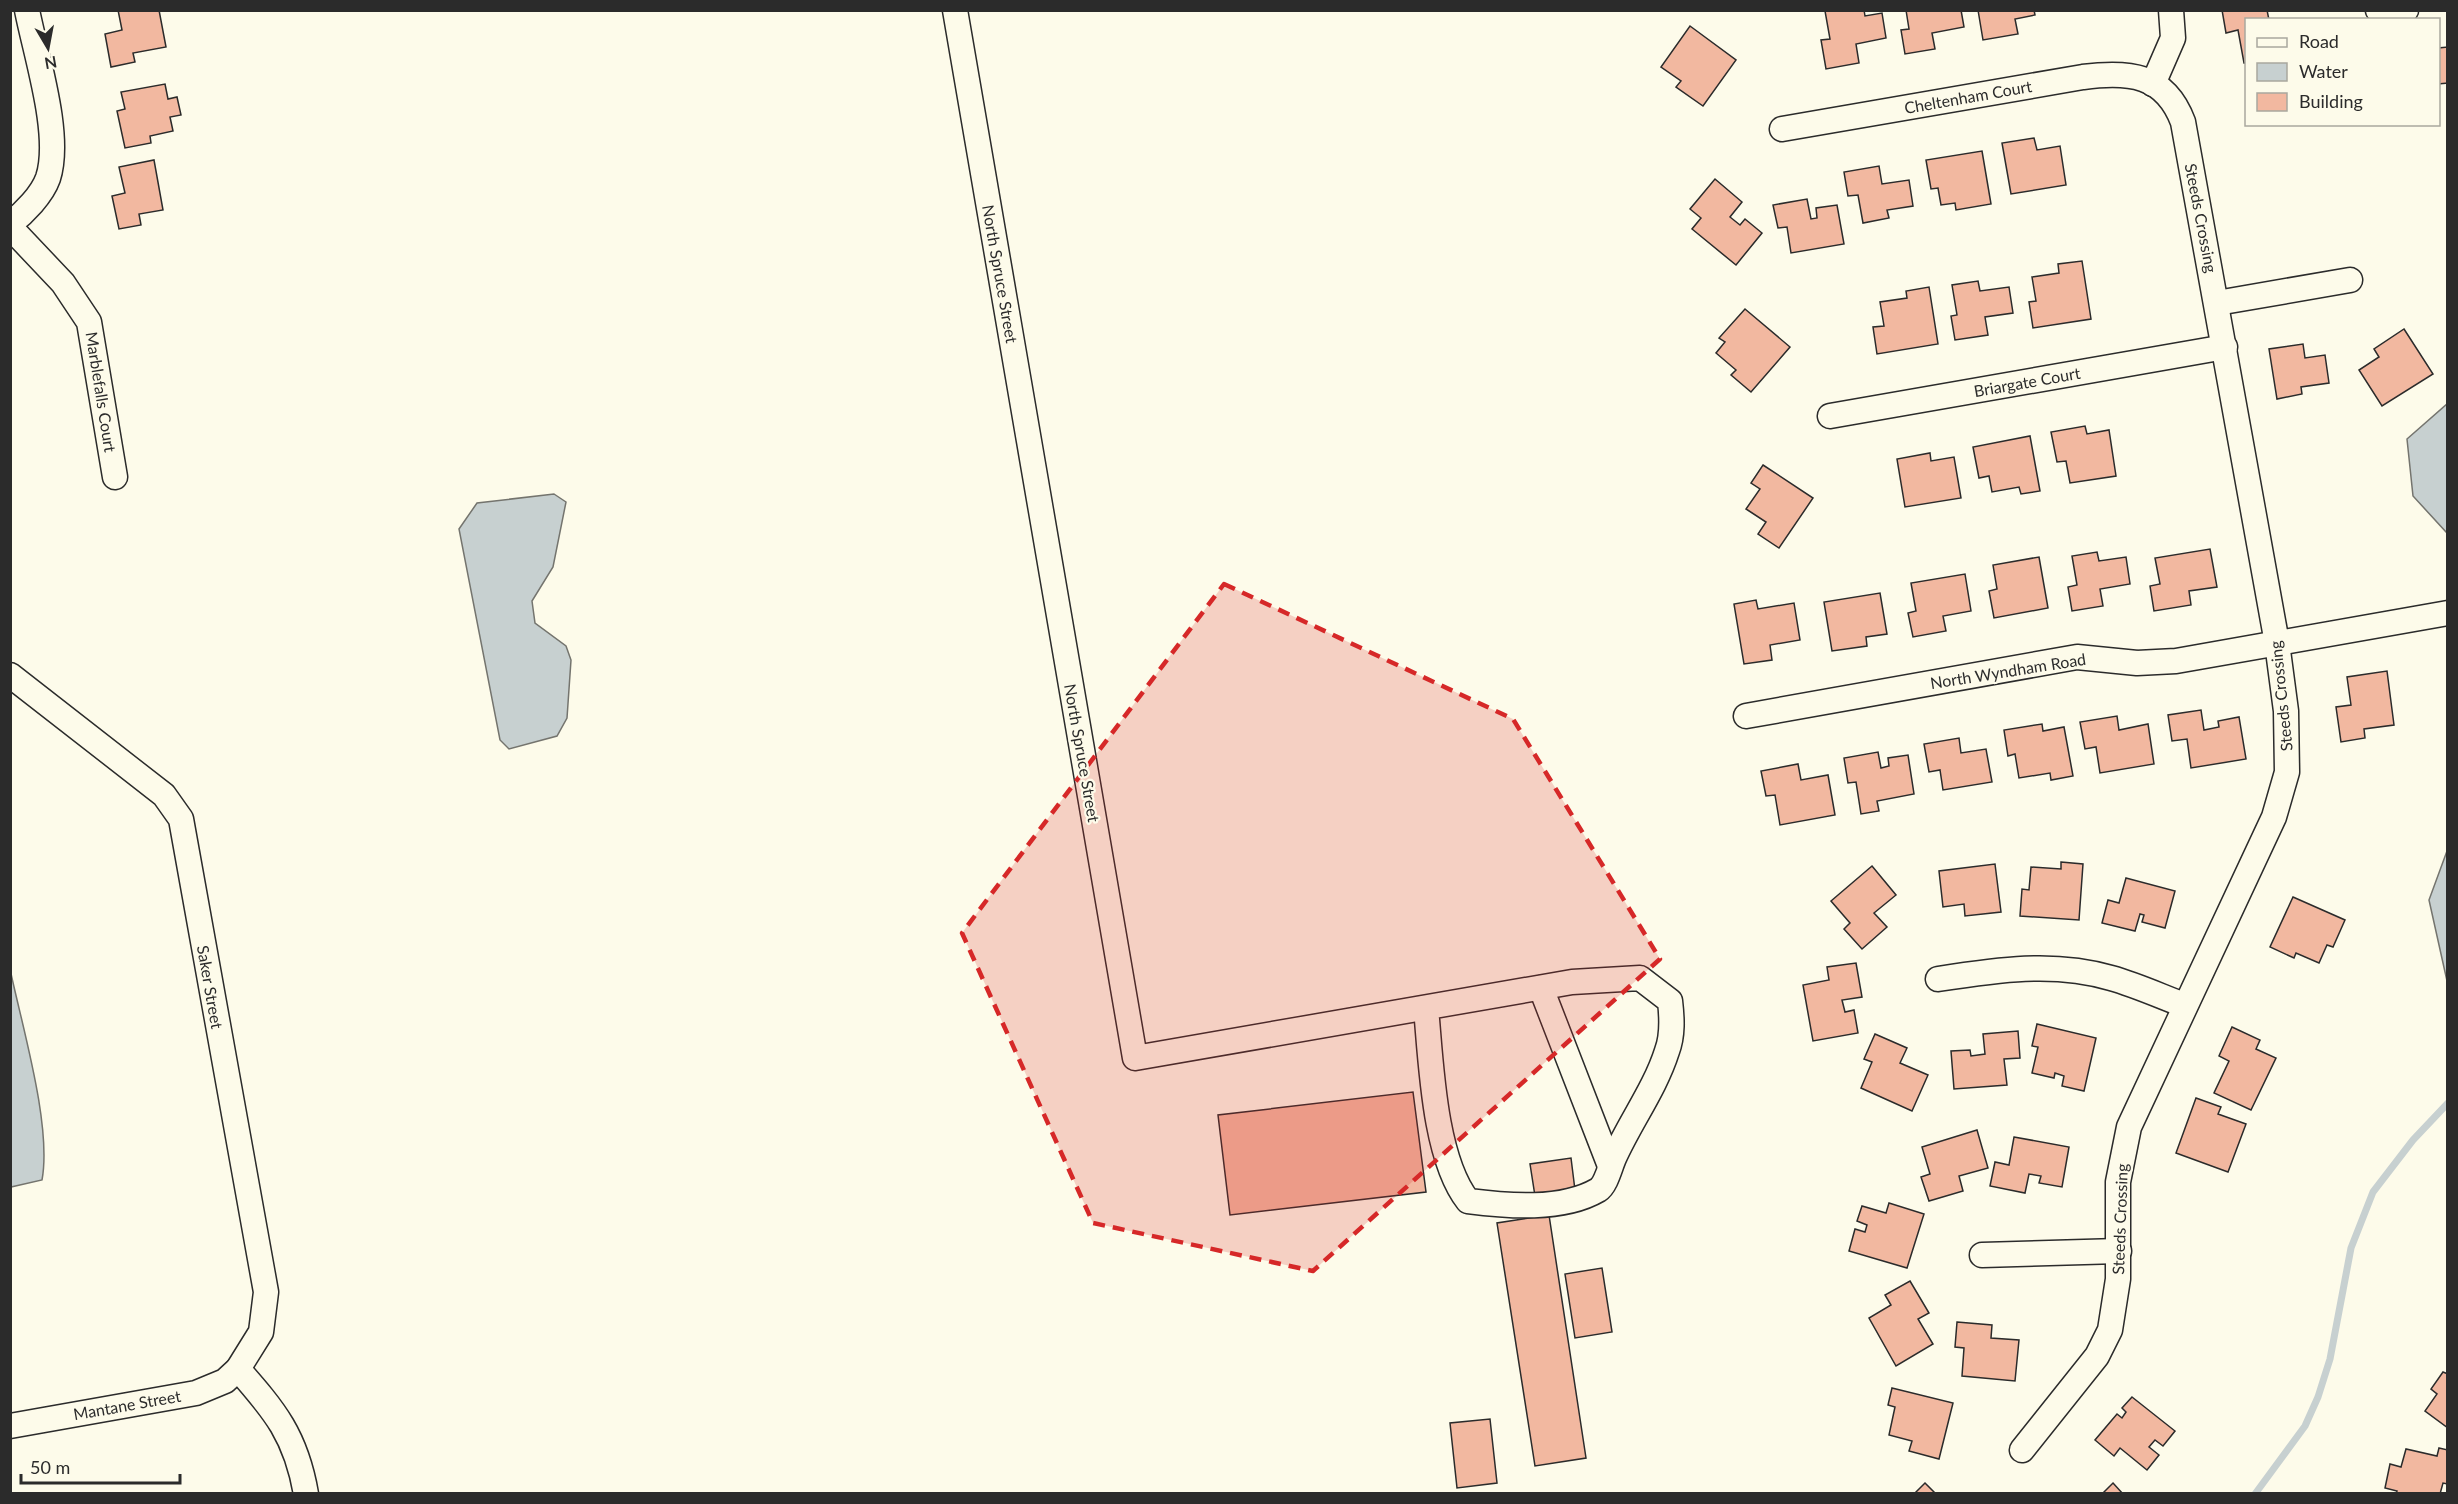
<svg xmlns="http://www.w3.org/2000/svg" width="2458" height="1504" font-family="Lato,sans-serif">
  <rect width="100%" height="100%" fill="#fdfbea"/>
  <g fill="#c7d0d0" stroke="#74746e" stroke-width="1.5">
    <polygon points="2447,404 2447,533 2413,496 2407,439"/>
    <polygon points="554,494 566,502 553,567 532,601 535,623 566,646 571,660 567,718 557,736 509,749 500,740 459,529 477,503"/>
    <polygon points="2447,851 2448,981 2447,981 2429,900"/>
    <path d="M 10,969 C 22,1026 52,1126 42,1180 L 11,1187 Z"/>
  </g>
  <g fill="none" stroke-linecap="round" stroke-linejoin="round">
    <polyline stroke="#c7d0d0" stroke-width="7" points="2255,1494 2305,1426 2318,1397 2330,1359 2351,1248 2373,1192 2413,1140 2448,1103"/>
  </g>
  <g fill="#f2b8a0" stroke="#2b2b2b" stroke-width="1.5">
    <polygon points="118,10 159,10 166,47 133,53 135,62 111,67 105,34 122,30"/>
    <polygon points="1864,10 1865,16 1882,13 1886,38 1856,44 1859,63 1826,69 1821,40 1830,39 1825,11"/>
    <polygon points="1906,10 1961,10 1964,27 1932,33 1935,49 1905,54 1901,30 1909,29"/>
    <polygon points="1978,10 2034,10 2035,15 2015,19 2018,34 1983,40"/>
    <polygon points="2222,10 2267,10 2269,20 2246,20 2246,63 2244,63 2238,30 2226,33"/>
    <polygon points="1690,26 1736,60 1703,106 1676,87 1681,81 1661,67"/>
    <polygon points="2448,47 2448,83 2438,84 2438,48"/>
    <polygon points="165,84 168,99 177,97 181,115 170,117 173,131 150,136 151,143 125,148 117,111 125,109 121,92"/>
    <polygon points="2034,138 2037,150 2060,146 2066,185 2011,194 2002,143"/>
    <polygon points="1982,151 1991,204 1956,210 1955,203 1941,205 1938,188 1931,189 1926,160"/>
    <polygon points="154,160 163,210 139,214 141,225 119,229 112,196 125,193 119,167"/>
    <polygon points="1879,166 1882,184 1909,180 1913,206 1887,210 1889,218 1863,223 1858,195 1848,196 1844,172"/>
    <polygon points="1715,179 1742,202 1730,217 1740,225 1745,219 1762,233 1736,265 1692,229 1701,218 1690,209"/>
    <polygon points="1807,199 1811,219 1817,218 1816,208 1837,205 1844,244 1791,253 1787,227 1778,228 1773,205"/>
    <polygon points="2082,261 2091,319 2033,328 2029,302 2036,301 2032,277 2059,273 2058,264"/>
    <polygon points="1978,281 1980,291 2009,287 2013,313 1985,317 1988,335 1955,340 1951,316 1957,315 1952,285"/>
    <polygon points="1929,287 1938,344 1877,354 1873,327 1884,326 1880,302 1907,298 1906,291"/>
    <polygon points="1745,309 1790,347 1751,392 1731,375 1736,370 1716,353 1725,342 1719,338"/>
    <polygon points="2404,329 2433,374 2382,406 2359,370 2379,357 2374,349"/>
    <polygon points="2303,344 2305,358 2325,355 2329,383 2301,387 2302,394 2277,399 2269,349"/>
    <polygon points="2085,426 2087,434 2109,430 2116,476 2070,483 2066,461 2057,462 2051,432"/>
    <polygon points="2030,436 2040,491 2021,494 2019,487 1992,492 1989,476 1979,478 1973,447"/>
    <polygon points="1930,453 1931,461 1954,457 1961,498 1905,507 1897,459"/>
    <polygon points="1763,465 1813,498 1779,548 1758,534 1766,522 1746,509 1760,489 1751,483"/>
    <polygon points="2210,549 2217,587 2189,591 2191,605 2154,611 2150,586 2160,584 2155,558"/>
    <polygon points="2097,552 2099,561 2126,557 2130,584 2100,589 2103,606 2072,611 2068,587 2077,585 2072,556"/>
    <polygon points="2039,557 2048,608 1994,618 1989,591 1997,589 1993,565"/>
    <polygon points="1965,574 1971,611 1943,616 1946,631 1913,637 1908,613 1916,611 1911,583"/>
    <polygon points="1880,593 1887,634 1866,637 1867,646 1832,651 1824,602"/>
    <polygon points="1756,600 1758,609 1794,603 1800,640 1770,645 1772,660 1744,664 1734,604"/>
    <polygon points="2387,671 2394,725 2364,729 2365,738 2341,742 2336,707 2351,705 2347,677"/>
    <polygon points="2201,710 2204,730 2219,727 2218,721 2239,717 2246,759 2191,768 2187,739 2172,741 2168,715"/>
    <polygon points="2117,716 2119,730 2148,724 2154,764 2100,773 2096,747 2085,749 2080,722"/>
    <polygon points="2042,724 2043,731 2064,727 2073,776 2051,780 2050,773 2019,778 2015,754 2008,756 2004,730"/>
    <polygon points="1959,738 1961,753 1986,749 1992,782 1943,790 1940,770 1929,772 1924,744"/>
    <polygon points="1878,752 1881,768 1889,766 1888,758 1908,755 1914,794 1877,801 1879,811 1861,814 1856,782 1848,783 1844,758"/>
    <polygon points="1798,764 1801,780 1828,775 1835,815 1780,825 1775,795 1766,796 1761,771"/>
    <polygon points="2061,862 2083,864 2079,920 2020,916 2022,889 2029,890 2031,867 2061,869"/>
    <polygon points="1995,864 2001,912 1965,916 1964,904 1943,907 1939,871"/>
    <polygon points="1872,866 1896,895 1874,913 1887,927 1862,949 1844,929 1850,923 1831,901"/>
    <polygon points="2126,878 2175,891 2165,928 2142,922 2144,915 2140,914 2135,931 2102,923 2108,900 2119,903"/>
    <polygon points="2293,897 2345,920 2333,947 2327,945 2319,963 2296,953 2294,958 2270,947"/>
    <polygon points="1856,963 1862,997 1842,1000 1845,1012 1854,1010 1858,1033 1813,1041 1803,985 1829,980 1827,967"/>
    <polygon points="2037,1024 2096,1038 2084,1091 2062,1086 2064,1076 2055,1073 2054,1078 2032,1073 2038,1047 2032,1046"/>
    <polygon points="2232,1027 2260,1040 2256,1049 2276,1058 2251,1110 2214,1093 2229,1061 2219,1056"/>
    <polygon points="2018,1031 2020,1058 2004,1059 2007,1085 1954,1089 1951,1051 1970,1050 1971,1056 1985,1054 1983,1034"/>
    <polygon points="1875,1034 1907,1048 1900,1063 1928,1075 1912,1111 1861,1088 1872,1062 1864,1059"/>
    <polygon points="1413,1092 1426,1192 1230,1215 1218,1115"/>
    <polygon points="2196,1098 2221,1107 2218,1114 2246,1124 2228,1172 2176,1153"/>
    <polygon points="1977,1130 1988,1168 1959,1176 1963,1191 1929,1201 1921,1177 1930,1174 1922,1147"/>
    <polygon points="2014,1137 2069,1147 2062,1187 2039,1183 2041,1176 2029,1174 2025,1193 1990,1186 1995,1162 2009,1165"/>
    <polygon points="1571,1158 1575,1190 1535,1196 1530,1164"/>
    <polygon points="1889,1203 1924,1214 1907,1268 1849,1251 1855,1229 1865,1232 1867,1225 1857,1221 1862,1206 1886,1213"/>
    <polygon points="1549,1215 1586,1458 1535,1466 1497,1223"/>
    <polygon points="1602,1268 1612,1332 1575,1338 1565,1274"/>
    <polygon points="1910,1281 1929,1313 1918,1319 1933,1344 1896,1366 1869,1318 1891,1305 1885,1295"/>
    <polygon points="1957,1322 1992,1325 1991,1338 2019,1340 2015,1381 1962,1376 1964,1348 1955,1347"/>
    <polygon points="2443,1372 2448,1374 2448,1428 2425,1411 2437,1394 2431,1389"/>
    <polygon points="1892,1388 1953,1403 1939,1459 1909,1451 1912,1441 1889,1435 1895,1407 1888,1405"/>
    <polygon points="2132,1397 2175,1431 2163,1446 2155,1440 2149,1447 2159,1455 2147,1470 2120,1448 2114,1456 2095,1440 2117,1414 2122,1418 2126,1412 2122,1408"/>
    <polygon points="1490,1419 1497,1483 1457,1488 1450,1423"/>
    <polygon points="2439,1448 2448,1450 2448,1484 2443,1483 2440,1494 2396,1494 2397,1491 2385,1488 2390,1464 2401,1467 2406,1449 2437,1456"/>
    <polygon points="1925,1483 1936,1494 1914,1494"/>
    <polygon points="2113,1483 2123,1494 2102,1494"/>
  </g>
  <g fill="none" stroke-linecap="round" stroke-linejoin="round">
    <g stroke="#2b2b2b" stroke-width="27">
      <g id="minor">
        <path d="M 955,10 L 1135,1058 L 1572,982 L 1640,978 L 1670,1001 C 1672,1018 1673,1035 1667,1051 C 1655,1089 1630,1122 1614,1158 C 1610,1167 1606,1185 1598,1190 C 1562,1211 1507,1206 1468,1201 C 1434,1158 1431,1062 1426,1008"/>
        <polyline points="2378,10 2383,15 2406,10"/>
        <polyline points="2153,84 2173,38 2171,10"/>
        <path d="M 1782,129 L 2083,77 C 2129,71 2165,74 2183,122 L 2277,643 L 2286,711 L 2287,772 L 2274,817 L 2129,1127 L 2118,1182 L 2118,1279 L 2110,1330 L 2097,1356 L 2022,1450"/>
        <path d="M 10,224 C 24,213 42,195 48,178 C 62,135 36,56 27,10"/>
        <polyline points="10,227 63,283 89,322 115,477"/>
        <polyline points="2217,303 2350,280"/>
        <polyline points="1830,416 2225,347"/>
        <polyline points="10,675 164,795 181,819 266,1292 261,1332 238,1369 225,1381 196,1393 10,1426"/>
        <polyline points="1746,716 2077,657 2137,663 2176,661 2448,613"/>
        <path d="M 1938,979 C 1996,970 2054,961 2111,978 C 2136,985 2160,996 2184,1005"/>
        <polyline points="1541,988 1610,1166"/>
        <polyline points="1982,1255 2119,1251"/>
        <path d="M 238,1369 C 275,1411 296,1436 306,1494"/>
      </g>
    </g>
    <use href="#minor" stroke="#fdfbea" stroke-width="24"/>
  </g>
  <path fill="#d62828" fill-opacity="0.2" stroke="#d62828" stroke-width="4.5" stroke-dasharray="12 8" stroke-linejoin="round" d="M 1224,584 L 1513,719 L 1660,959 L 1313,1271 L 1093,1223 L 962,933 Z"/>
  <g text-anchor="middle" stroke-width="4.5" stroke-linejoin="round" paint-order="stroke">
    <g font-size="16" fill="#2b2b2b" stroke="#fdfbea">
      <text transform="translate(1968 97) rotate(-10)" y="6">Cheltenham Court</text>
      <text transform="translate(2201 218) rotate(79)" y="6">Steeds Crossing</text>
      <text transform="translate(1000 274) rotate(80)" y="6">North Spruce Street</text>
      <text transform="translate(2027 382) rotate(-10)" y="6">Briargate Court</text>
      <text transform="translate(101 392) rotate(81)" y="6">Marblefalls Court</text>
      <text transform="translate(2008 671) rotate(-9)" y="6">North Wyndham Road</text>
      <text transform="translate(2281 696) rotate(-96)" y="6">Steeds Crossing</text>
      <text transform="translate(1082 753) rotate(80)" y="6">North Spruce Street</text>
      <text transform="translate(210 987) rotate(80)" y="6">Saker Street</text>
      <text transform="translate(2120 1219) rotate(-88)" y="6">Steeds Crossing</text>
      <text transform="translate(127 1405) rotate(-10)" y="6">Mantane Street</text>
    </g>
  </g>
  <rect width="2458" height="1504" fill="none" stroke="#2b2b2b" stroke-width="24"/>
  <rect x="2245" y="18" width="195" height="108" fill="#fdfbea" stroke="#a9a89e" stroke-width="1.5"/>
  <rect x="2257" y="38" width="30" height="9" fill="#fdfbea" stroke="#a9a89e" stroke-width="1.5"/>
  <text x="2299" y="48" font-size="18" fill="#2b2b2b">Road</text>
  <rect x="2257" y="63" width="30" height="18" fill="#c7d0d0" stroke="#a9a89e" stroke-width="1.5"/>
  <text x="2299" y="78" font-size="18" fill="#2b2b2b">Water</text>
  <rect x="2257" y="93" width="30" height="18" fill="#f2b8a0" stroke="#a9a89e" stroke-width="1.5"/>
  <text x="2299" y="108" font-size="18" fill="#2b2b2b">Building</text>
  <g transform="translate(48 48) rotate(170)" stroke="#fdfbea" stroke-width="4.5" paint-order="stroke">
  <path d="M0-4.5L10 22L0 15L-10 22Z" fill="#2b2b2b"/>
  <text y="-9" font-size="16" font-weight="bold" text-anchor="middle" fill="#2b2b2b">N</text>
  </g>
  <path d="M21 1474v9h159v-9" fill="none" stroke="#2b2b2b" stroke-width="3"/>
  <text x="30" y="1474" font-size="18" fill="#2b2b2b" stroke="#fdfbea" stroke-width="4.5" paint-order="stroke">50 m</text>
</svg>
